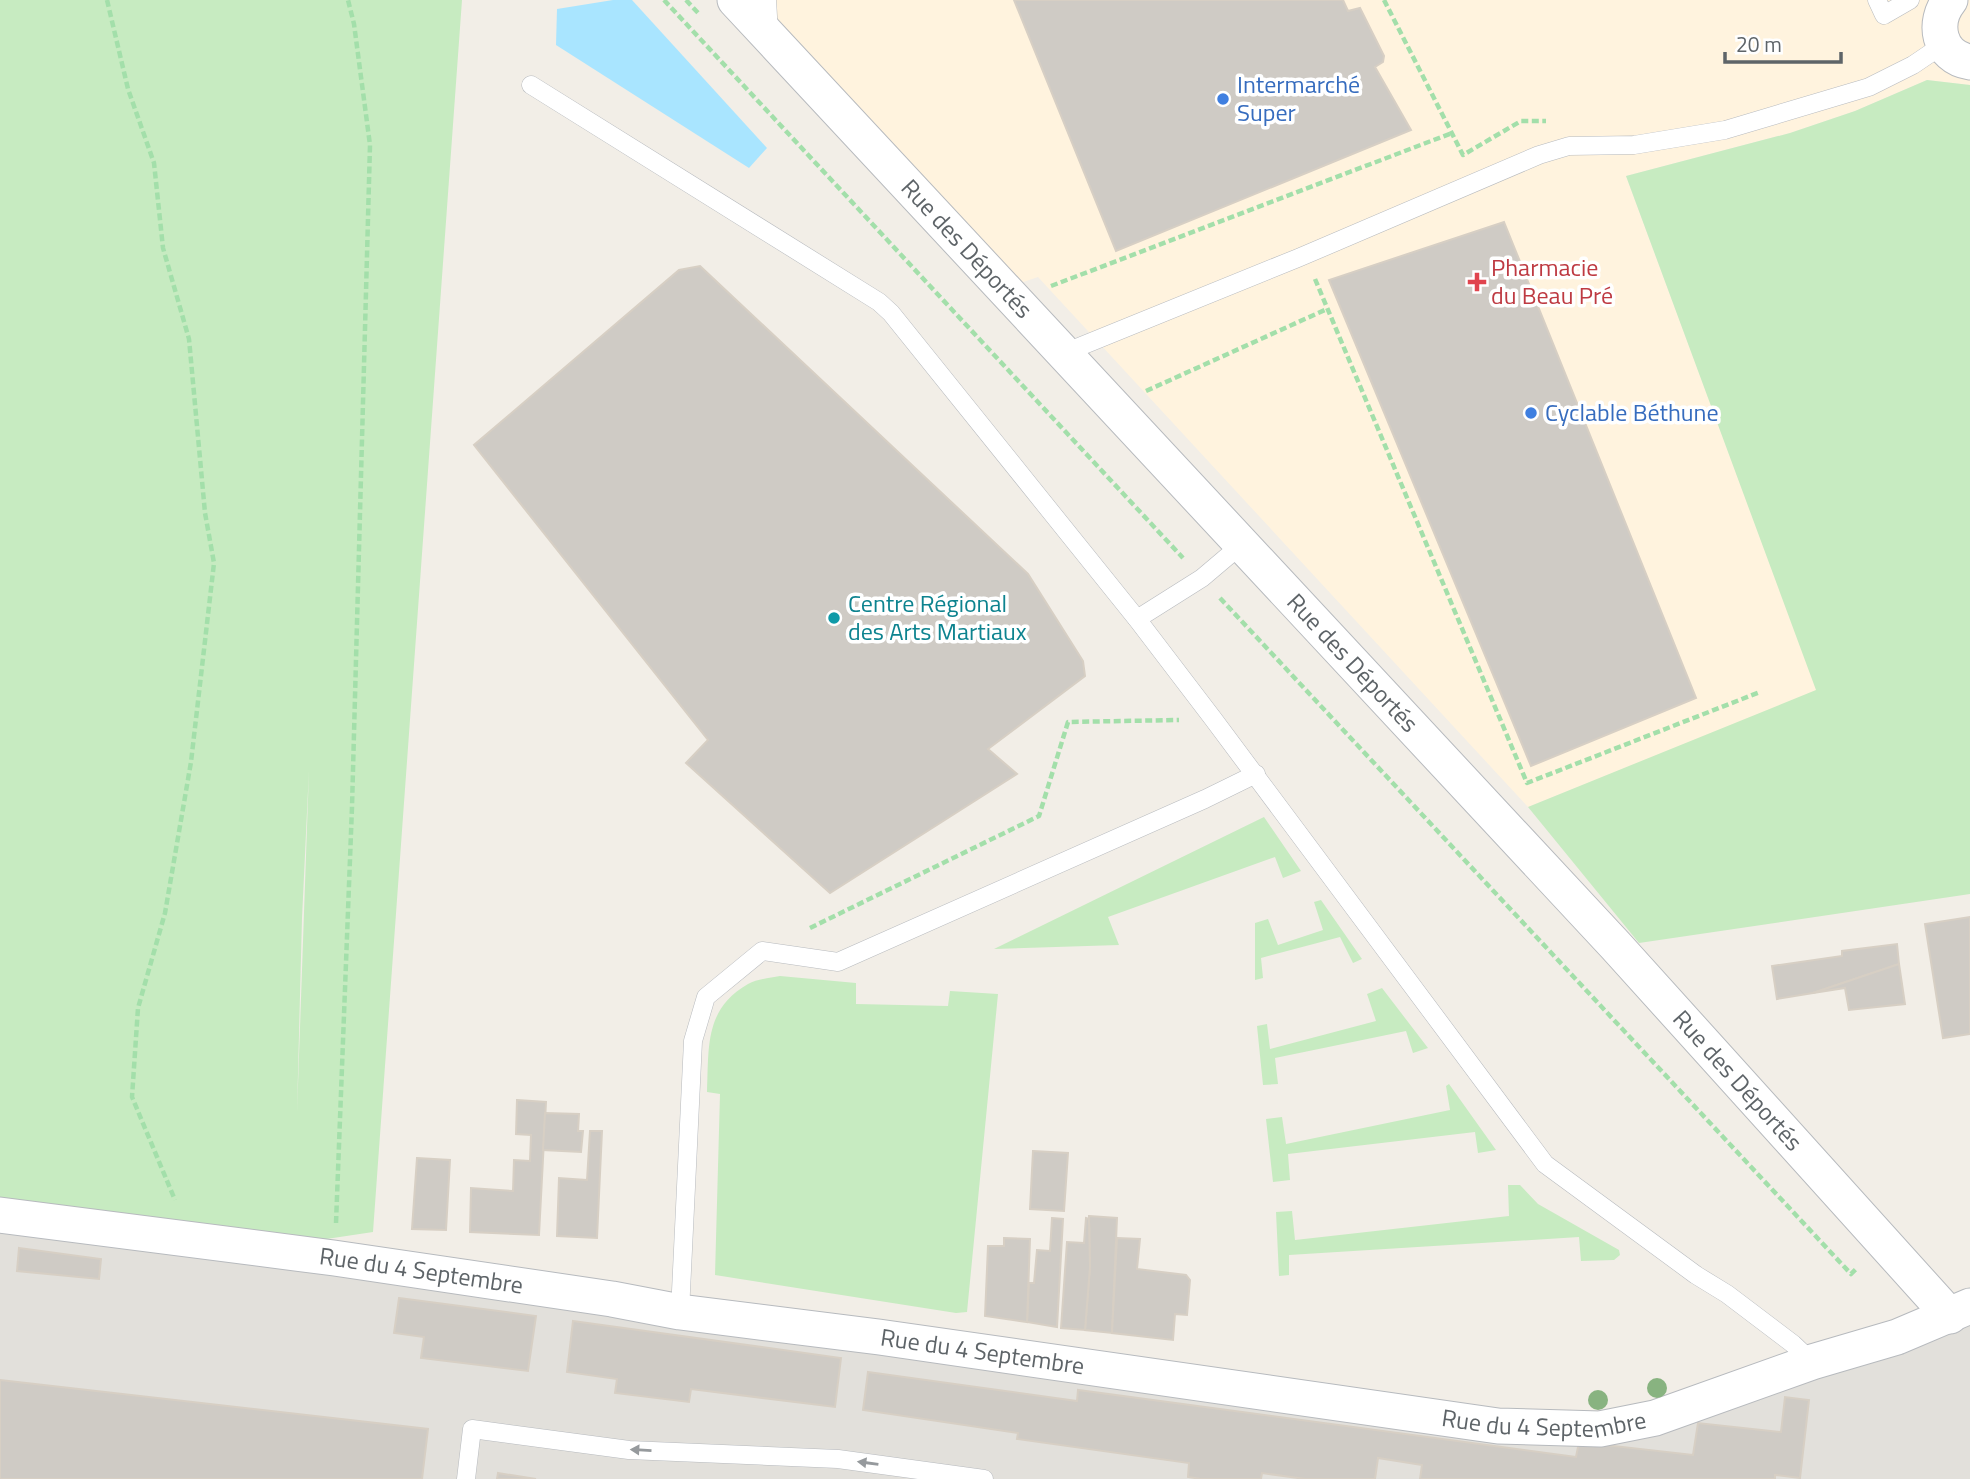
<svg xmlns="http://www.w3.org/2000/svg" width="1970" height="1479" font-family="'Titillium Web',sans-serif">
  <rect width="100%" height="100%" fill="#f2eee7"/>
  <polygon fill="#fff3de" points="735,0 1970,0 1970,85 1927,80 1855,111 1790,133 1626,176 1817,691 1528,807 1038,277 1003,289"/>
  <polygon fill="#e2e0db" points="0,1215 1600,1429 1970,1306 1970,1479 0,1479"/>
  <g fill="#c7ebc1" fill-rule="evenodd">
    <path d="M 0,0 L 462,0 L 373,1232 L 293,1244 L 0,1215 ZM 309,770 L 297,1113 L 302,918 Z"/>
    <polygon points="1927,80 1970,85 1970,894 1639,943 1528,807 1816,690 1626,176 1790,133 1855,111"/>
    <polygon points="1264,817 1301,871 1283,878 1275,857 1108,917 1119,945 994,949"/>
    <polygon points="1321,900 1362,959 1353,963 1340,937 1261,958 1263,978 1255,980 1255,923 1268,919 1278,945 1323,930 1314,902"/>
    <path d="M 780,976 L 856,983 L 856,1004 L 948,1006 L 950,991 L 998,994 L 967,1312 L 956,1313 L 715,1275 L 720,1094 L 707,1092 C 709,1048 704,1009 748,984 C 757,979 770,978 780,976 Z"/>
    <polygon points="1382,988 1428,1048 1413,1053 1406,1031 1275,1058 1278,1084 1263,1085 1257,1026 1267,1024 1270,1049 1376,1021 1367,994"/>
    <polygon points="1449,1084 1496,1150 1478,1153 1475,1132 1288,1154 1290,1180 1273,1182 1266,1119 1282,1117 1286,1144 1450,1110 1446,1086"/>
    <polygon points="1508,1185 1520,1185 1538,1204 1619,1250 1620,1255 1614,1260 1581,1261 1579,1237 1289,1255 1289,1275 1279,1276 1276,1212 1292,1211 1295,1240 1509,1216"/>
  </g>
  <polygon fill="#a9e5ff" points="613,0 632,0 767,148 749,168 556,45 557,9"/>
  <g fill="#cfcbc5" stroke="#d7cfc4" stroke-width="2">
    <polygon points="1014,0 1343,0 1348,11 1360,8 1384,56 1383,62 1375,67 1411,130 1116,251"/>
    <polygon points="1504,222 1696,698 1531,766 1329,280"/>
    <polygon points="700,266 1028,574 1083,661 1085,676 988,749 1017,774 830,893 686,763 708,740 474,445 679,270"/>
    <polygon points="1970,917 1970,1034 1943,1038 1925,924"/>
    <polygon points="1897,944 1899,964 1813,993 1777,999 1772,966 1842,956 1842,951"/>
    <polygon points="1899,964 1905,1004 1849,1010 1845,988 1813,993"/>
    <polygon points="517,1100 546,1102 539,1235 470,1232 471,1188 513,1191 514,1160 530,1161 531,1135 516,1134"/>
    <polygon points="545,1113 579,1114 578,1131 583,1131 581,1152 543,1150"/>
    <polygon points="590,1131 602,1131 597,1238 557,1236 559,1178 587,1180"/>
    <polygon points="1033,1151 1068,1153 1064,1211 1030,1209"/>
    <polygon points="417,1158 450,1160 446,1230 412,1229"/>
    <polygon points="1089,1216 1117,1218 1112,1333 1085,1330 1090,1267"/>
    <polygon points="1052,1218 1063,1219 1057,1327 1027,1322 1029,1283 1034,1283 1037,1250 1050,1251"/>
    <polygon points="1086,1218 1089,1219 1090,1267 1085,1330 1061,1328 1067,1242 1084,1243"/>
    <polygon points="1004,1238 1030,1239 1027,1322 985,1316 988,1246 1004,1246"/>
    <polygon points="1117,1238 1140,1239 1137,1269 1186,1275 1190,1280 1187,1315 1175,1314 1173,1340 1112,1333"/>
    <polygon points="19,1248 101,1259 99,1279 17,1271"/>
    <polygon points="399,1298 536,1316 528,1371 421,1358 424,1337 394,1333"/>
    <polygon points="573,1321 841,1358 835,1407 691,1389 689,1402 615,1393 617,1379 567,1372"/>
    <polygon points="868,1372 1077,1401 1078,1390 1576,1457 1579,1442 1693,1455 1698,1423 1781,1432 1785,1397 1809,1400 1800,1478 1775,1475 1775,1479 1420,1479 1422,1465 1378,1458 1375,1479 1305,1479 1262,1473 1261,1479 1201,1479 1188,1477 1189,1463 1017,1439 1018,1433 863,1410"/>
    <polygon points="0,1380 428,1429 422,1479 0,1479"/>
    <polygon points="498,1473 536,1479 497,1479"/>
  </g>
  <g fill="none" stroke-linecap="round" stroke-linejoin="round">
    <g stroke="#b7babe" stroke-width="19">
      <g id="lane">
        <polyline points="767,0 769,33"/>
        <polyline points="1877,0 1884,15 1910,0"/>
        <polyline points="531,85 879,302 891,313 1137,619 1214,720 1545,1164 1696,1275 1727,1294 1793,1344 1812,1362"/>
        <polyline points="1064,353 1298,258 1539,155 1569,146 1634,145 1725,130 1869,87 1913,65 1944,44"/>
        <polyline points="1137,619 1202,578 1241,545"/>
        <polyline points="680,1312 693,1041 706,997 762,951 838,962 1205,799 1256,774"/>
        <polyline points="466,1479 472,1429 629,1450 838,1459 984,1479"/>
      </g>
    </g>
    <g stroke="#b7babe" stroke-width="37">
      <g id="street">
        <path id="s1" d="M 735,0 L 1616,946 L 1950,1316"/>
        <path d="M 1950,0 C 1932,22 1938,57 1970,62"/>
        <path id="s2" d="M 0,1215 L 334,1258 L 612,1299 L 680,1312 L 879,1337 L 1498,1426 L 1600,1429 L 1655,1418 L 1812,1362 L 1897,1337 L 1970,1306"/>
      </g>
    </g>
    <g stroke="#a3dfaa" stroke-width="4.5" stroke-dasharray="7 3.5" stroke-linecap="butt">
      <polyline points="107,0 128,89 154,163 163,248 189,339 205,513 214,563 191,762 165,913 138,1008 132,1097 175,1200"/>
      <polyline points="664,0 1183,558"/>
      <polyline points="686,0 699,14"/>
      <polyline points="1384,0 1463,155 1521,121 1546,121"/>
      <polyline points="1315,279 1527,783 1760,692"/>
      <polyline points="1051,286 1452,133"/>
      <polyline points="1146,391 1327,309"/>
      <polyline points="1220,598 1851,1274 1857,1268"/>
      <polyline points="810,928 1039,816 1068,722 1179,720"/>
      <polyline points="336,1223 352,807 370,145 354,24 348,0"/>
    </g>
    <use href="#lane" stroke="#fff" stroke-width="18"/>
    <use href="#street" stroke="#fff" stroke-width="35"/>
  </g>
  <g fill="#88b380">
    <circle cx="1657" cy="1388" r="10"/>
    <circle cx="1598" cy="1400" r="10"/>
  </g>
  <defs><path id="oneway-solid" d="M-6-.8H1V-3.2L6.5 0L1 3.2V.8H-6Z" transform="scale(1.75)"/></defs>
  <g fill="#969a9d">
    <use href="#oneway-solid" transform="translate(641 1450) rotate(-177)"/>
    <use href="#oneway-solid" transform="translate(868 1463) rotate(-172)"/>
  </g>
  <g fill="#3f7fe0" stroke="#fff" stroke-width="2.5">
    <circle cx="1223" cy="99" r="7"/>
    <circle cx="1531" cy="413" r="7"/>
  </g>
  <path fill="#e0444e" stroke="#fff" stroke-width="2.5" d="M1473.5 271.5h7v7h7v7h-7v7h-7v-7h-7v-7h7z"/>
  <circle fill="#0f9aa8" stroke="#fff" stroke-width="2.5" cx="834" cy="618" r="7"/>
  <g text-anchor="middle" stroke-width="7" stroke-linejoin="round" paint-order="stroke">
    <g font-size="24" fill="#366cbe" stroke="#fff" text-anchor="start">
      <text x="1237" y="93">Intermarché<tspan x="1237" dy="28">Super</tspan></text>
      <text x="1545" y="421">Cyclable Béthune</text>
    </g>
    <g font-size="24" fill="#5e6468" stroke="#fff">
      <text dy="8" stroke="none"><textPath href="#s1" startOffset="340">Rue des Déportés</textPath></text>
      <text dy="8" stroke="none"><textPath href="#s1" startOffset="906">Rue des Déportés</textPath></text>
      <text dy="8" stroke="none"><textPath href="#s1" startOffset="1474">Rue des Déportés</textPath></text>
      <text dy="8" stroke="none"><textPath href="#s2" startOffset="425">Rue du 4 Septembre</textPath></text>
      <text dy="8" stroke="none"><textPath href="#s2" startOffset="992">Rue du 4 Septembre</textPath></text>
      <text dy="8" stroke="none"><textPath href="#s2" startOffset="1559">Rue du 4 Septembre</textPath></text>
    </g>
    <g font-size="24" fill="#be3a42" stroke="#fff" text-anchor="start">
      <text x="1491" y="276">Pharmacie<tspan x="1491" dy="28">du Beau Pré</tspan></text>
    </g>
    <g font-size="24" fill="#0d838f" stroke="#fff" text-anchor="start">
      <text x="848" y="612">Centre Régional<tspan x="848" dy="28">des Arts Martiaux</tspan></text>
    </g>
  </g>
  <path d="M1725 52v10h116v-10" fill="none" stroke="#5e6468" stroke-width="3.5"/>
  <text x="1736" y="52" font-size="21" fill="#5e6468" stroke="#ffffff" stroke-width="5" paint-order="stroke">20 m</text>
</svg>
